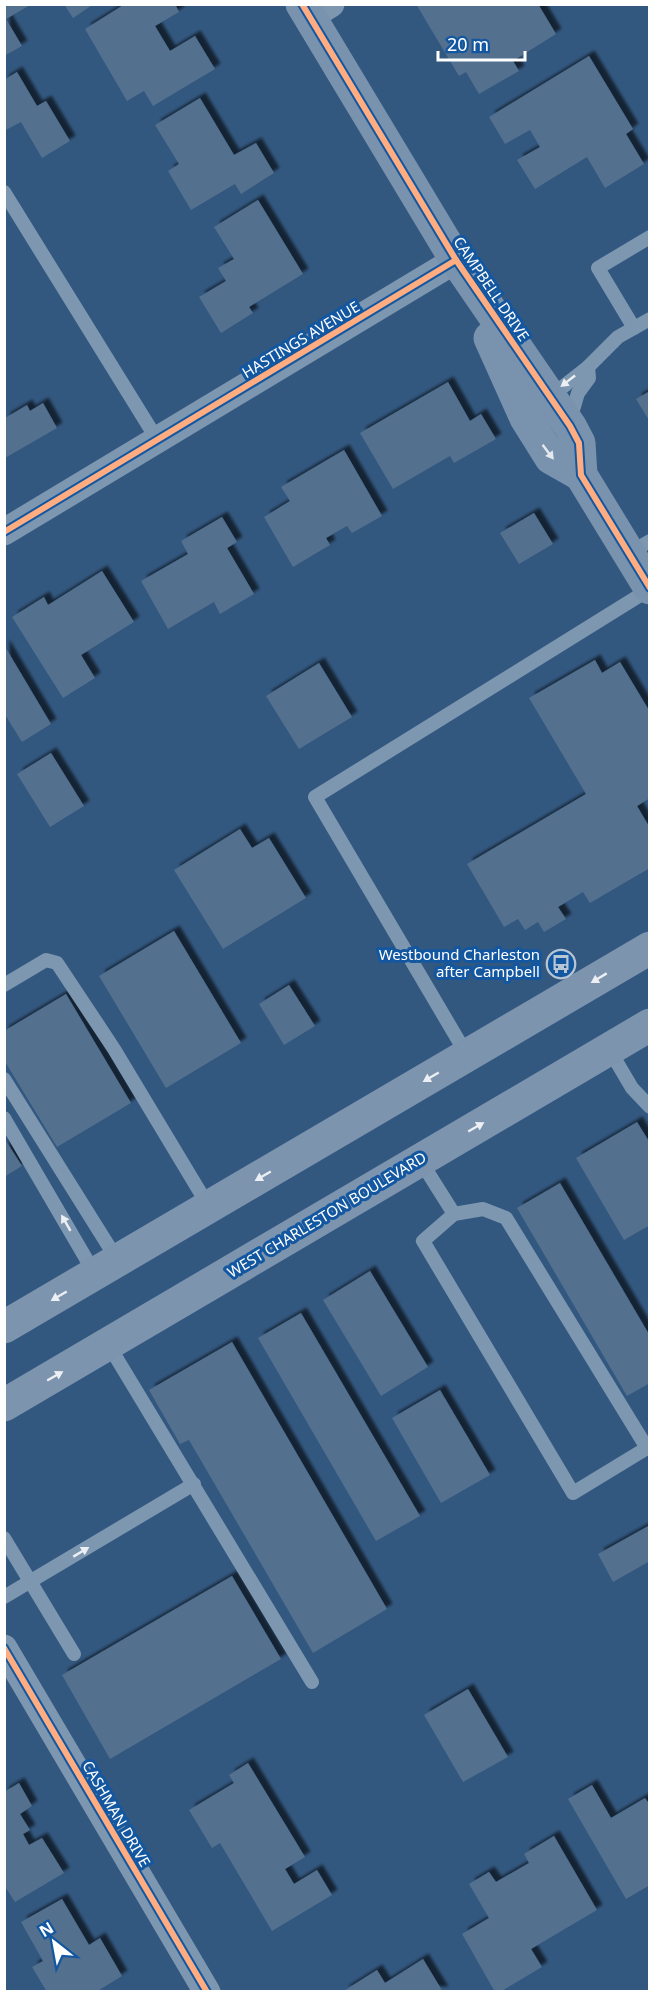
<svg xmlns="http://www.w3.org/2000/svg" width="654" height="1996" font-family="'Noto Sans',sans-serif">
  <defs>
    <filter id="shadow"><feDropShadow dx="5.5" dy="-5.5" stdDeviation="1.5" flood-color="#0009"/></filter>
  </defs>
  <rect width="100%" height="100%" fill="#335880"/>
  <g fill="#52708f" filter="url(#shadow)">
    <polygon points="4,4 32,4 6,19 22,46 4,56"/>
    <polygon points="64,4 94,4 73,18"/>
    <polygon points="125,4 175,4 179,12 155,26 170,51 195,36 215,69 153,106 144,91 127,101 85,29"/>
    <polygon points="416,4 538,4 556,34 513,61 519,71 479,94 466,72 459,76"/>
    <polygon points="589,56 633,129 626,134 644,164 605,188 587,157 535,189 517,160 540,147 530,130 505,144 489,117"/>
    <polygon points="17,72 37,106 46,101 70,141 42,158 21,122 4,131 4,80"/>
    <polygon points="200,98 234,155 256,143 274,173 241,194 235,184 191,210 168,171 179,164 155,125"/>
    <polygon points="258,200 303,274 249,307 253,313 221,333 199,297 226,281 218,268 234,259 214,227"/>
    <polygon points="448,382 470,421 481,414 496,439 454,463 450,456 393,489 360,433"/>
    <polygon points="650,391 650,422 636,399"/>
    <polygon points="43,403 57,428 5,458 5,418 27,405 30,411"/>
    <polygon points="344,450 382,516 352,533 347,526 326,538 330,545 293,567 264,517 290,501 281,487"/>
    <polygon points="534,513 553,544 519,564 500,533"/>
    <polygon points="222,517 237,542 227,548 254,594 220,614 214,602 168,629 141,581 188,554 181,541"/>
    <polygon points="102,571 134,622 81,655 95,678 63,698 12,617 44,597 48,605"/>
    <polygon points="4,645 51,724 22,742 4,713"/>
    <polygon points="595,660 602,673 620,662 650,712 650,798 637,806 650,828 650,868 590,903 583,892 558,907 566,919 544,932 538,922 525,930 518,919 504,927 467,864 586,794 529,698"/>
    <polygon points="319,663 352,717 299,749 266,696"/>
    <polygon points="51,753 84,806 50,827 17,774"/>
    <polygon points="240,829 252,848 269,838 306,898 223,949 174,870"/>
    <polygon points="174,931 241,1043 166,1088 99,976"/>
    <polygon points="289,985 315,1026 284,1045 259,1004"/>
    <polygon points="66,994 131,1103 57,1147 4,1060 4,1031"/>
    <polygon points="637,1122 650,1143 650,1225 624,1240 576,1158"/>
    <polygon points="4,1138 22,1166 4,1177"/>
    <polygon points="560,1183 650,1336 650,1383 627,1396 517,1208"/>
    <polygon points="370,1271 428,1367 381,1396 323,1300"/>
    <polygon points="301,1313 420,1516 376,1541 258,1338"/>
    <polygon points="232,1342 387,1609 313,1653 189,1440 180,1444 149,1390"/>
    <polygon points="440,1390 490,1475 441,1503 392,1418"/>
    <polygon points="650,1525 650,1561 613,1582 598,1554"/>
    <polygon points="232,1576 281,1659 110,1759 62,1675"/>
    <polygon points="468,1689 508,1757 463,1782 424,1715"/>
    <polygon points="248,1763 305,1857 285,1869 294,1884 317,1870 332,1895 272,1931 220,1843 212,1848 189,1810 234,1783 229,1775"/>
    <polygon points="19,1783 32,1806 20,1814 30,1830 23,1834 29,1845 42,1838 64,1873 15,1902 4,1885 4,1792"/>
    <polygon points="592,1785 611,1818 645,1798 650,1805 650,1885 626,1899 568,1799"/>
    <polygon points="554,1836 597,1910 531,1949 542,1967 500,1992 495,1992 462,1934 489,1918 469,1884 489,1872 496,1882 529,1863 524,1854"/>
    <polygon points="62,1899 89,1945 100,1938 122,1976 96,1992 47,1992 32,1967 43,1961 21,1922"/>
    <polygon points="423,1959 443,1992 342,1992 377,1970 385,1983"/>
  </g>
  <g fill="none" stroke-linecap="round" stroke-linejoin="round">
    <g stroke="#7e97b0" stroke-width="14">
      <polyline points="4,192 158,441"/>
      <polyline points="634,328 598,268 650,237"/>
      <polyline points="550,397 588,367 618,337 650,319"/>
      <polyline points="570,420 578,393 589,378 588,367"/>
      <polyline points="629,553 650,541"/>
      <polyline points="4,985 46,960 57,963 114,1049 209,1207"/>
      <polyline points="609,1049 632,1088 650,1107"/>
      <polyline points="467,1055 315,797 650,589"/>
      <polyline points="4,1079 118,1261"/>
      <polyline points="4,1118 95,1274"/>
      <polyline points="420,1160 454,1214"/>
      <polygon points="483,1209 506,1218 647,1448 573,1493 423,1241 454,1214"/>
      <polyline points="108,1344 312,1682"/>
      <polyline points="4,1538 74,1654"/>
      <polyline points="4,1597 194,1484"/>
    </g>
    <g stroke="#7e97b0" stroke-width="27">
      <polyline points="310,17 331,4"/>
      <polyline points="4,532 456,260"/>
      <polyline points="4,1648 207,1992"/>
    </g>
    <g stroke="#7992ad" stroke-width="33">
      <polyline points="302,4 456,260 570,426 579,443 581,475 650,588"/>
      <polyline points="490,338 526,418 551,458 581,475"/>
    </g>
    <g stroke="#7d94af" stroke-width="33">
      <polyline points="4,1327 650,948"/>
      <polyline points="4,1405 650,1025"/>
    </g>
    <g stroke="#1357a0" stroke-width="10">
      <g id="cycleway">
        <polyline points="302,4 456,260 570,426 579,443 581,475 650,588"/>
        <polyline points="4,532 456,260"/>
        <polyline points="4,1648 207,1992"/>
      </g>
    </g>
    <use href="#cycleway" stroke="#ffac80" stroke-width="6"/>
  </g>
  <defs><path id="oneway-solid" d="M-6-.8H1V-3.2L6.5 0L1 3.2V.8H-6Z" transform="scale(1.5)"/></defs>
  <g fill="#eceff3">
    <use href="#oneway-solid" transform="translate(568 381) rotate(142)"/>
    <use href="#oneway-solid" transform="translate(599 978) rotate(149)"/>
    <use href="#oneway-solid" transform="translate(431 1077) rotate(150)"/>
    <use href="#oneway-solid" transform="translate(476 1127) rotate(-30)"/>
    <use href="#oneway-solid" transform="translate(263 1176) rotate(150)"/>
    <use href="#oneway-solid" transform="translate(66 1223) rotate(-120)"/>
    <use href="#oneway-solid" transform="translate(59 1296) rotate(150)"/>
    <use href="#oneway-solid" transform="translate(55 1376) rotate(-30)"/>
    <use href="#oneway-solid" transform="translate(81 1552) rotate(-31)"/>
  </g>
  <use fill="#e4e9ef" href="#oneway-solid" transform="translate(548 452) rotate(53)"/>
  <defs>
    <g id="bus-ring" transform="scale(1.5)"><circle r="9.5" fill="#1357a0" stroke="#b8c5d3" stroke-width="1.5"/><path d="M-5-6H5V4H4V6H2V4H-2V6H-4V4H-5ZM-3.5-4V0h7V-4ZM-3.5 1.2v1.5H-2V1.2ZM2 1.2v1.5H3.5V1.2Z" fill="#b8c5d3"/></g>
  </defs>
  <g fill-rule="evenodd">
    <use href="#bus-ring" x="561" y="964"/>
  </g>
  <g text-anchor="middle" stroke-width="6" stroke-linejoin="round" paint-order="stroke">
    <g font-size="15" fill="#fff" stroke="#1357a0">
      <text transform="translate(491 289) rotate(56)" y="5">CAMPBELL DRIVE</text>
      <text transform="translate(301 340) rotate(-31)" y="5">HASTINGS AVENUE</text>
      <text transform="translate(327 1215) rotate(-31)" y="5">WEST CHARLESTON BOULEVARD</text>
      <text transform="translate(116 1814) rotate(60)" y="5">CASHMAN DRIVE</text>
    </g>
    <g font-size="15" fill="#fff" stroke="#1357a0" text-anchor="end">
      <text x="540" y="960">Westbound Charleston<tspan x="540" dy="17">after Campbell</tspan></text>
    </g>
  </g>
  <rect width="654" height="1996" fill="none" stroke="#ffffff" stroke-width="12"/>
  <g transform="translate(54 1942) rotate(329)" stroke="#1357a0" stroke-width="4.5" paint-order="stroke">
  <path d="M0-4.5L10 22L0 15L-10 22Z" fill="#ffffff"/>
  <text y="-9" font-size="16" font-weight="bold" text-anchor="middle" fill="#ffffff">N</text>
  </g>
  <path d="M438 51v9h87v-9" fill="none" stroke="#ffffff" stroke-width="3"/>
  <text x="447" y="51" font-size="18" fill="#ffffff" stroke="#1357a0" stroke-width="4.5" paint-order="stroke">20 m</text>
</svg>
